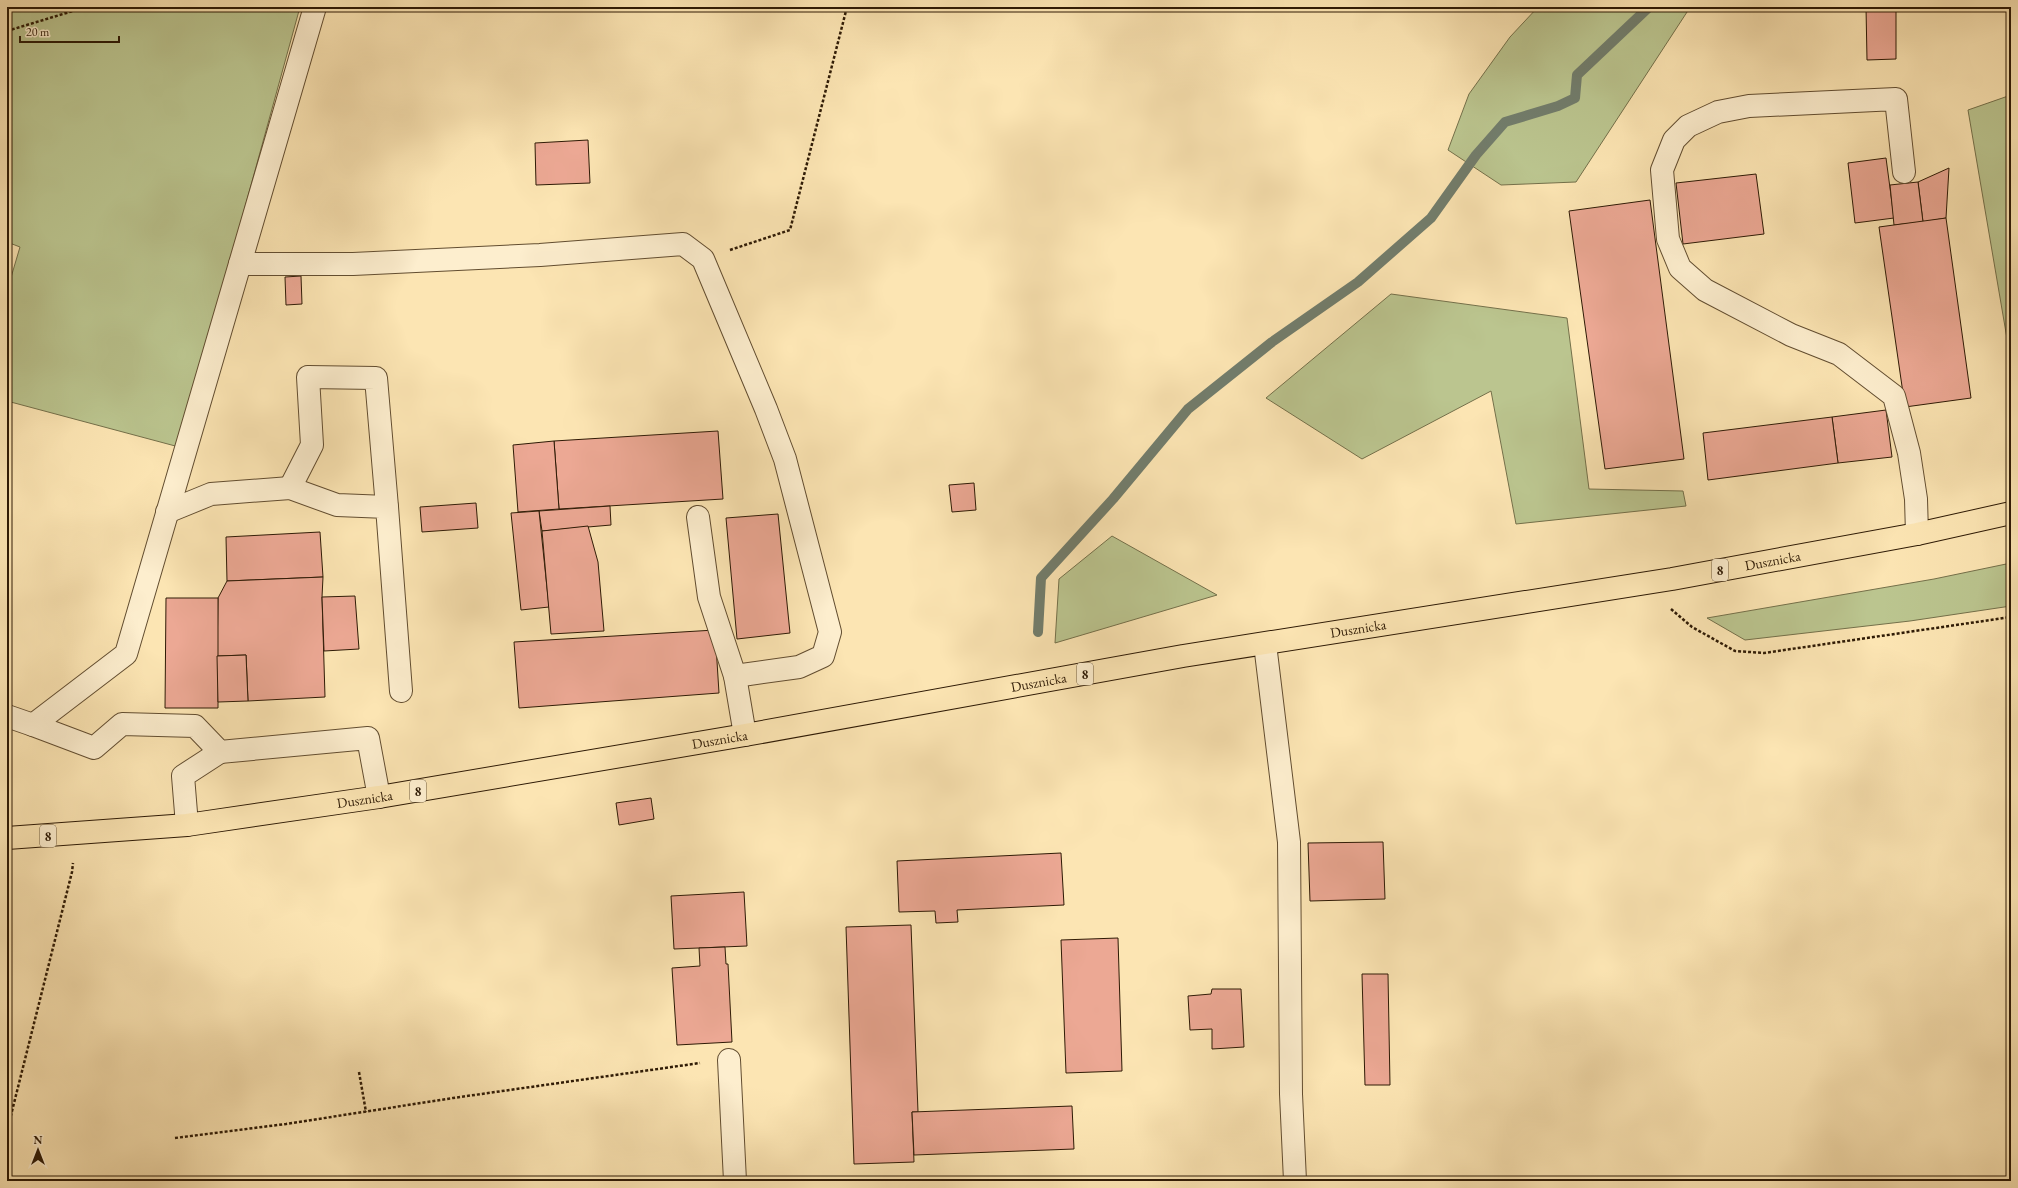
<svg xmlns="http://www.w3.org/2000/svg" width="2018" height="1188" font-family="'EB Garamond',serif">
  <rect width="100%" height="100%" fill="#fce5b3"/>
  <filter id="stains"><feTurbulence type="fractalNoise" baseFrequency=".005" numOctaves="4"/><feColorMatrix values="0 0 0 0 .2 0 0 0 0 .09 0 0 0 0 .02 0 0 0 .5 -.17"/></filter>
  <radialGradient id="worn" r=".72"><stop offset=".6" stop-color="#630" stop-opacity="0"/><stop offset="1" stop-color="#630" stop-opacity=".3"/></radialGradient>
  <g fill="#bbc58f" stroke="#74704a">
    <polygon points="7,7 300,7 179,447 7,401 7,291 20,247 7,242"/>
    <polygon points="1538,7 1692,7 1689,9 1576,182 1501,185 1448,150 1469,94 1510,37"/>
    <polygon points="2011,95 2011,362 1968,110"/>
    <polygon points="1391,294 1567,318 1589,489 1683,491 1686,506 1516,524 1491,391 1362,459 1266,398"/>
    <polygon points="1112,536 1217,595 1055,643 1059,579"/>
    <polygon points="2011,563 2011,606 1910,621 1745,640 1707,618 1934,579"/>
  </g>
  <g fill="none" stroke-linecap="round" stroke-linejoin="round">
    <polyline stroke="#727d6c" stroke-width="10" points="1038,632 1041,578 1113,499 1188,409 1272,342 1358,282 1431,218 1476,155 1505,122 1558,106 1575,98 1577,75 1649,7"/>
  </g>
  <g fill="#eca894" stroke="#2e1a05">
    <polygon points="1866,7 1896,7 1896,59 1867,60"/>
    <polygon points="588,140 590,183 536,185 535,143"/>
    <polygon points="1886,158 1894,218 1855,223 1848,163"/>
    <polygon points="1949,168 1946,218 1923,222 1918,182"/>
    <polygon points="1756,174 1764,234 1683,244 1676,183"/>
    <polygon points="1918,182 1923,222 1894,225 1890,185"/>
    <polygon points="1650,200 1684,459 1605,469 1569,211"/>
    <polygon points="1946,218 1971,398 1905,407 1879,227"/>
    <polygon points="301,276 302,304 286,305 285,277"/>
    <polygon points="1886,410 1892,457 1838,463 1832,417"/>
    <polygon points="1832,417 1838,463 1708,480 1703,433"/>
    <polygon points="718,431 723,499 559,509 554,441"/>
    <polygon points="554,441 559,509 518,512 513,445"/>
    <polygon points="974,483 976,510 952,512 949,485"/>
    <polygon points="476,503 478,528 422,532 420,507"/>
    <polygon points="610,506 611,525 542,531 539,511"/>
    <polygon points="539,511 549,607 521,610 511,513"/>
    <polygon points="778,514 790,633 737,639 726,518"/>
    <polygon points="588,526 598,562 604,631 551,634 542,531"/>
    <polygon points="320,532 323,577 227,581 226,537"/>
    <polygon points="323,577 322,597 325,697 248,701 246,655 217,656 218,598 227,581"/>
    <polygon points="355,596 359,649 324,651 322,597"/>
    <polygon points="166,598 218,598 218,708 165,708"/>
    <polygon points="715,630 719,693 519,708 514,642"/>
    <polygon points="246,655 248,701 218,702 217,656"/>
    <polygon points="651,798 654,819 619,825 616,803"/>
    <polygon points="1383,842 1385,899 1310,901 1308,843"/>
    <polygon points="1061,853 1064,905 957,910 958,922 936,923 935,911 899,912 897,861"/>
    <polygon points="744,892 747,946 674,949 671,896"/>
    <polygon points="911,925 918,1112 912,1112 914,1162 854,1164 846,927"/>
    <polygon points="1118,938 1122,1071 1066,1073 1061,940"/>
    <polygon points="725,947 726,964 728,964 732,1042 677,1045 672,968 700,966 699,948"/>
    <polygon points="1362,974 1388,974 1390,1085 1365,1085"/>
    <polygon points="1212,989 1241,989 1244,1047 1212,1049 1212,1029 1190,1030 1188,996 1211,994"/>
    <polygon points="1072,1106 1074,1149 914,1155 912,1112"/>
  </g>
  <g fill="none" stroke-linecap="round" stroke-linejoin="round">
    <g stroke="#624d30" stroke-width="24">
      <g id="minor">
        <polyline points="315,7 126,654 33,725 94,748 122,724 195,726 220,752 368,738 379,797"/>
        <polyline points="1904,172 1896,99 1749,106 1718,112 1688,126 1674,140 1662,170 1668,239 1680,268 1705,290 1791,335 1839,354 1894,396 1909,453 1916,499 1917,534"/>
        <polyline points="240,264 353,264 540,255 683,244 703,259 766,409 785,459 830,632 823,656 799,667 735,676"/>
        <polyline points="290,488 312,445 308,377 376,378 387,507"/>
        <polyline points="167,512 211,494 290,488 337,505 387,507 401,691"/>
        <polyline points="698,517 709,597 735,676 745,735"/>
        <polyline points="1265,644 1289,842 1291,1094 1295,1181"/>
        <polyline points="7,716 33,725"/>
        <polyline points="187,825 183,776 220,752"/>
        <polyline points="729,1060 735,1181"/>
      </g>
    </g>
    <g stroke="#2e1a05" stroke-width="24">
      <g id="highway">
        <path id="s1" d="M 7,838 L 187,825 L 379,797 L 745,735 L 1183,656 L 1672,579 L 1917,534 L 2011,513"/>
      </g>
    </g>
    <g stroke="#2e1a05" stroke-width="2.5" stroke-dasharray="3 2" stroke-linecap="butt">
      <polyline points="7,31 86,7"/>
      <polyline points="730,250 790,230 847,7"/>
      <polyline points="1671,609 1692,627 1735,651 1764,653 2011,617"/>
      <polyline points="359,1072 366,1112"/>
      <polyline points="7,1131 72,872 73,863"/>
      <polyline points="175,1138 286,1124 453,1098 700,1063"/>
    </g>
    <use href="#minor" stroke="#fdeece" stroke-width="22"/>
    <use href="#highway" stroke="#fce5b3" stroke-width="22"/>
  </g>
  <g text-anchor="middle" stroke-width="3.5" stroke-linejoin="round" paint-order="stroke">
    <g fill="#fdeece" stroke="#6c5a41" stroke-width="1">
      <rect x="1712" y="559" width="16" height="22" rx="3"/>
      <rect x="1077" y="663" width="16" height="22" rx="3"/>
      <rect x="410" y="780" width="16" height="22" rx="3"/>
      <rect x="40" y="825" width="16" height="22" rx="3"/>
    </g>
    <g font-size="13" font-weight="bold" fill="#2e1a05">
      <text x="1720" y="575">8</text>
      <text x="1085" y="679">8</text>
      <text x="418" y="796">8</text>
      <text x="48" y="841">8</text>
    </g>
    <g font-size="14" fill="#2e1a05" stroke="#fdeece">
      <text dy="5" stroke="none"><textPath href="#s1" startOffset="1788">Dusznicka</textPath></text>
      <text dy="5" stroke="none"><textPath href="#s1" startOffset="1368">Dusznicka</textPath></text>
      <text dy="5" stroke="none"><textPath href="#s1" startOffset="1044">Dusznicka</textPath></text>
      <text dy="5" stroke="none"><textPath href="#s1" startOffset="720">Dusznicka</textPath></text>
      <text dy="5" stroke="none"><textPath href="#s1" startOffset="360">Dusznicka</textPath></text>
    </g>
  </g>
  <rect width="2018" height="1188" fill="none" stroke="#fce5b3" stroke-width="24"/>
  <rect x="8" y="8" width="2002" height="1172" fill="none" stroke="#2e1a05" stroke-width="2"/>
  <rect x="12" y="12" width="1994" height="1164" fill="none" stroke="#2e1a05"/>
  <g transform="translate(38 1150)" stroke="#fdeece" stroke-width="3" paint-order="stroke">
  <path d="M0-3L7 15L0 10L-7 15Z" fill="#2e1a05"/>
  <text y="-6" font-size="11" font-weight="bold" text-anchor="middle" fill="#2e1a05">N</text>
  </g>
  <path d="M20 36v6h99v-6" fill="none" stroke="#2e1a05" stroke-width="2"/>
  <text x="26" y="36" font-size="12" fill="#2e1a05" stroke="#fdeece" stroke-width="3" paint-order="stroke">20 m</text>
  <rect width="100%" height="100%" filter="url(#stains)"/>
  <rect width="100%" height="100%" fill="url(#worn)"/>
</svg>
